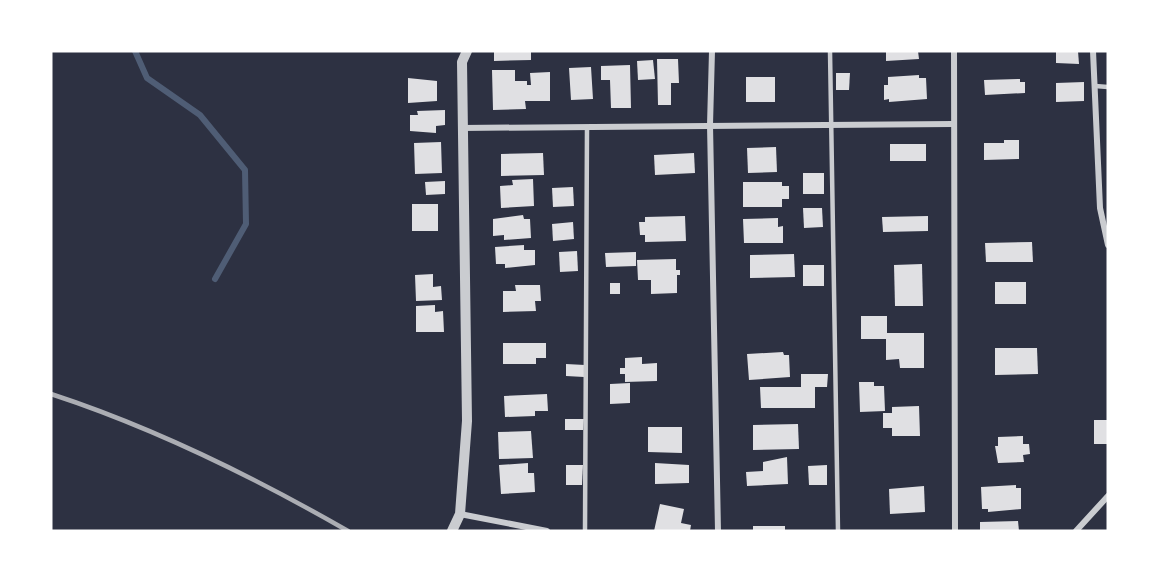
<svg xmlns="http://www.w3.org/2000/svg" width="1159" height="582" font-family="'IBM Plex Serif',serif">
  <rect width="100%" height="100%" fill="#2d3142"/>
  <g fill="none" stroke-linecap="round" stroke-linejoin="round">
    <polyline stroke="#4f5d75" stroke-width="6" points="135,51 147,78 200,115 245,170 246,224 215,279"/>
  </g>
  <g fill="#e0e0e3">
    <polygon points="494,51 531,51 531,60 494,61"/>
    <polygon points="886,51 918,51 919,59 886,61"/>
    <polygon points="1056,51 1078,51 1079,64 1056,63"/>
    <polygon points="657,59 678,59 679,83 671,83 671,105 658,105"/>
    <polygon points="653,60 655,79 638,80 637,61"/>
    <polygon points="630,65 631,108 611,108 610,80 601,80 601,66"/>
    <polygon points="591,67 593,99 571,100 569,68"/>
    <polygon points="492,70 515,70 515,81 527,81 527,85 531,85 530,73 550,72 550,101 525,101 526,109 493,110"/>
    <polygon points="836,73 850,73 849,90 836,90"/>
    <polygon points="919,75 919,78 926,78 927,99 889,102 889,99 884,100 884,85 888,85 888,77"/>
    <rect x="746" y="77" width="29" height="25"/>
    <polygon points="408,78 437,81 437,101 408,103"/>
    <polygon points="1020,79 1020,82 1025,82 1025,93 985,95 984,80"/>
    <polygon points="1084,82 1084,101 1056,102 1056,83"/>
    <polygon points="445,110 445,125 436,126 436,133 410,131 410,115 418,115 417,111"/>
    <polygon points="1004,140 1019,140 1019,159 984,160 984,143 1004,143"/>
    <polygon points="441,142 442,173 415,174 414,143"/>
    <rect x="890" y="144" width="36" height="17"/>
    <polygon points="776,147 777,172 748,173 747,148"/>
    <polygon points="543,153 544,175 501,176 501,154"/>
    <polygon points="694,153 695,173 655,175 654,155"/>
    <rect x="803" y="173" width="21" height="21"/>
    <polygon points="533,179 534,206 501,208 500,186 513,185 512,180"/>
    <polygon points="445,181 445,194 426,195 425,182"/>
    <polygon points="743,182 782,182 782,186 789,186 789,199 782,199 782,207 743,207"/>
    <polygon points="573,187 574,206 553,207 552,188"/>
    <rect x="412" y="204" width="26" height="27"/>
    <polygon points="803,208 822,208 823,227 804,228"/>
    <polygon points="523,215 524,219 530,219 531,238 504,240 504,235 493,236 493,219"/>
    <polygon points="685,216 686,241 645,242 645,235 640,235 639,222 645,222 645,217"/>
    <polygon points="928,216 928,231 883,232 882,217"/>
    <polygon points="778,218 778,227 783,226 783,243 744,243 743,219"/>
    <polygon points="573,222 574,239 553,241 552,224"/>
    <polygon points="1032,242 1033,262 986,262 985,243"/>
    <polygon points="524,245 524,250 535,250 535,265 505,268 505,264 496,264 495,247"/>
    <polygon points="577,251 578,271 560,272 559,252"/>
    <polygon points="636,252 636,266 606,267 605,253"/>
    <polygon points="794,254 795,277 750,278 750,255"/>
    <polygon points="676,259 676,270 680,270 680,275 677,275 677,293 651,294 651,280 638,280 637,260"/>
    <polygon points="922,264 923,306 895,306 894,265"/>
    <rect x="803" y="265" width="21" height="21"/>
    <polygon points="433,274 433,287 441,286 442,300 416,301 415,275"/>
    <rect x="995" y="282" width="31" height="22"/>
    <rect x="610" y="283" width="10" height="11"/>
    <polygon points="515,285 540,285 541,301 535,301 536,311 503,312 503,291 516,291"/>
    <polygon points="435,305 435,312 443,311 444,332 416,332 416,306"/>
    <polygon points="861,316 887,316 887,333 924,333 924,368 900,368 899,359 886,360 886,339 861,339"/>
    <polygon points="503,343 546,343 546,358 536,358 536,364 503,364"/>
    <polygon points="995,348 1037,348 1038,374 995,375"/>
    <polygon points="783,352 784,355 789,355 790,377 749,380 747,354"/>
    <polygon points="642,357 642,364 657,363 657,381 625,382 625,374 620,374 620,368 625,368 625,358"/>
    <polygon points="566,364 585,365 584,377 566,376"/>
    <polygon points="801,374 828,374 827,387 815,387 815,408 761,408 760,387 801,387"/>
    <polygon points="859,382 874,382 874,386 884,386 885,411 860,412"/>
    <polygon points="630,383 630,403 610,404 610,384"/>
    <polygon points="547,394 548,411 535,411 535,416 505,417 504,396"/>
    <polygon points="919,406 920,436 892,436 892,428 883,428 883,413 892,413 892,407"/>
    <polygon points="565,419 584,419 583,430 565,430"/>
    <rect x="1094" y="420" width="14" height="24"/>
    <polygon points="798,424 799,449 753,450 753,425"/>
    <polygon points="648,427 682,427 682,453 648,452"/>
    <polygon points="531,431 533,458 499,459 498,432"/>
    <polygon points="1023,436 1023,444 1029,444 1030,454 1023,455 1024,462 998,463 995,446 998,446 998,437"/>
    <polygon points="787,457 788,484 747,486 746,472 763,471 763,462"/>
    <polygon points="528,463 528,473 534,473 535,492 501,494 499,465"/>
    <polygon points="655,463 689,465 689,483 655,484"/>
    <polygon points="566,465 583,465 582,485 566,485"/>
    <polygon points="827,465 827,485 809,485 808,466"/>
    <polygon points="1016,485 1016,488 1021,488 1021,509 988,512 988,509 982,509 981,487"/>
    <polygon points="924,486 925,512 890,514 889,489"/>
    <polygon points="660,504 684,509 681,523 691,525 690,531 654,531"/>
    <polygon points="1018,521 1019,531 980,531 980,522"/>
    <rect x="753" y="526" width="32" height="5"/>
  </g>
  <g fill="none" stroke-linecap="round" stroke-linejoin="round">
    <g stroke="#caccd0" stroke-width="4.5">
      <polyline points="830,51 838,531"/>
      <polyline points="1095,86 1108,87"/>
      <polyline points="585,531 587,127"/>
    </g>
    <g stroke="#caccd0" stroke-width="6">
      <polyline points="712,51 710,125 718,531"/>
      <polyline points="954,51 955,531"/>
      <polyline points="1093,51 1100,208 1108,245"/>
      <polyline points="462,128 953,124"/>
      <polyline points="460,514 547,531"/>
      <polyline points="1076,531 1108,496"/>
    </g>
    <polyline stroke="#caccd0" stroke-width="10" points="452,531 460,514 467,421 462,62 467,51"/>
    <path stroke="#abadb3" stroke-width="4.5" d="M 51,394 C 155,428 254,477 348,531"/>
  </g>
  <rect width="1159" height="582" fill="none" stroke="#ffffff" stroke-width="105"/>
</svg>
